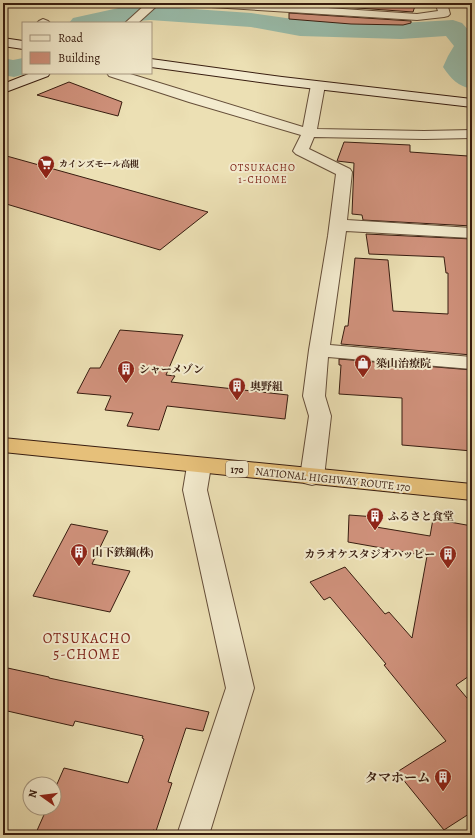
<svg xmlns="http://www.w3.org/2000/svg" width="475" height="838" font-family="Alegreya,'Noto Serif JP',serif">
  <rect width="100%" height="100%" fill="#ece0b4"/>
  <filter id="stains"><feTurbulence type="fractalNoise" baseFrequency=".005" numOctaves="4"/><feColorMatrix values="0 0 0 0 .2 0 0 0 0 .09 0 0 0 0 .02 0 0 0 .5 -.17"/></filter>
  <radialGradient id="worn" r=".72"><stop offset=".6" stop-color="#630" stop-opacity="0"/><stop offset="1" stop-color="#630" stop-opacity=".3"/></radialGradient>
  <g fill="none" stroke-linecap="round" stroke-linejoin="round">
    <g fill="#99bdac" fill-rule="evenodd">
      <path d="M 150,6 L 251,13 L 300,20 L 401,23 L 453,20 L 462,23 L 472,34 L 472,89 C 458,86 451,79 443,67 L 448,56 L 454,46 L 446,36 L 401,39 L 300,36 L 251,27 L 150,20 L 116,23 L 69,23 L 73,18 L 123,7 Z"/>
      <polygon points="3,58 13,60 23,58 23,73 29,73 14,77 3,75"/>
    </g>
  </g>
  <g fill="#cf917b" stroke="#381d10">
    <polygon points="289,3 416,3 413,12"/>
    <polygon points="289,13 411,21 411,23 403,25 351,24 289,19"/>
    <polygon points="69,82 122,102 118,116 37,95"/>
    <polygon points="344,142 410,145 410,152 468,156 472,170 472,226 363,220 362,215 352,214 354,163 337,161"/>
    <polygon points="3,155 208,212 160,250 3,203"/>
    <polygon points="366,234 472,239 472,355 341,344 345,326 348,326 355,258 388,260 393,311 448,314 448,273 446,273 444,257 369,254"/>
    <polygon points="120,330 183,335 166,375 175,376 171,382 288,395 285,419 167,406 159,430 127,426 133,413 105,410 111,396 77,393 90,368 100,368"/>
    <polygon points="339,359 472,370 472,451 402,445 402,398 339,394 341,365 339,365"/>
    <polygon points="349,515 376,517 376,527 430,536 433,519 472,526 472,674 456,685 472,704 472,812 444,830 397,772 446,741 384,665 386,664 330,597 324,600 310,582 345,567 385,614 389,612 412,638 427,556 348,542"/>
    <polygon points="71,524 108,531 92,564 130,571 110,612 33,596"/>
    <polygon points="3,667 49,677 49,678 209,712 203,731 186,728 168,782 172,783 156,831 153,830 151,835 35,835 47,808 54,808 54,791 64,768 128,783 144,739 142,738 143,736 75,721 73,726 3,710"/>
  </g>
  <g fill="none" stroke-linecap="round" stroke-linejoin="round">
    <g stroke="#654e39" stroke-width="2">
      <g id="street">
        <polygon points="147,3 160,3 138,23 125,23"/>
        <polygon points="189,3 254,3 417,14 438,11 435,3 447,3 450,14 448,16 444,17 417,20 195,6"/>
        <polygon points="43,19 48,21 50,23 37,23 39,21"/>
        <polygon points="107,73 127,73 303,127 311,85 313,82 323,82 325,85 317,129 424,131 472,130 472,138 424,139 314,137 309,149 350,169 352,172 347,220 472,228 472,238 346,231 330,345 472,357 472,369 328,357 325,396 331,416 324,477 320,483 312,485 304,483 300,477 309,416 303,396 309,350 328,236 336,174 296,154 293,151 301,135 189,102 109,76"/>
        <polygon points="199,458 207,461 211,466 207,490 254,688 209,835 177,835 226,688 183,490 187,466 191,461"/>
      </g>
    </g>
    <g stroke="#381d10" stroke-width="2">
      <g id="secondary">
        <polygon points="3,38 23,41 23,49 3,46"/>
        <polygon points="151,59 282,77 472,99 472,107 282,85 151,67"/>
        <polygon points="31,73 50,73 48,76 3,93 3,84"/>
      </g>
    </g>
    <g stroke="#381d10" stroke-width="2">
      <polygon id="highway" points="3,438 472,484 472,500 3,452"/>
    </g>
    <use href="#street" fill="#f3ebce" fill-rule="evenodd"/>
    <use href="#secondary" fill="#f3ebce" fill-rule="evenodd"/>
    <use href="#highway" fill="#e6c07a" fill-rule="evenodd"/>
  </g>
  <defs>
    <g id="supermarket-pin" transform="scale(0.9)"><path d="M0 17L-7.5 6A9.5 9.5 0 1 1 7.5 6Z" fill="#8f2418" stroke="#f3ebce"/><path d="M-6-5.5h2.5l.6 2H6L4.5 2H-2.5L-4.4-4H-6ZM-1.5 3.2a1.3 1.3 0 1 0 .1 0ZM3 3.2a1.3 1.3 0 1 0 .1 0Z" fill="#fff"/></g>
    <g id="shop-pin" transform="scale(0.9)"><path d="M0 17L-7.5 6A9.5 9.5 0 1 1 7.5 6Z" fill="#8f2418" stroke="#f3ebce"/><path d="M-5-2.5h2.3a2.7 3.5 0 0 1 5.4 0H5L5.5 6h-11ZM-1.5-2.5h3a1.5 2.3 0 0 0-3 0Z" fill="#fff"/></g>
    <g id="building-pin" transform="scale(0.9)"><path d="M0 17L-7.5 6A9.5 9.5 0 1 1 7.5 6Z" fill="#8f2418" stroke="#f3ebce"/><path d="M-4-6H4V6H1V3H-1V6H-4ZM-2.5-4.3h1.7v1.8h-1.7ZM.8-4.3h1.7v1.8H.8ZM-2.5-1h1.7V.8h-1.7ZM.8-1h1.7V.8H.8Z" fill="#fff"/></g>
  </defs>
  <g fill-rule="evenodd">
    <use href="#supermarket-pin" x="46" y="164"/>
    <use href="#shop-pin" x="363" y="363"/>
    <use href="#building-pin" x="126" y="369"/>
    <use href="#building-pin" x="237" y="386"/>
    <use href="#building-pin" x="375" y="516"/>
    <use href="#building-pin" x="79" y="552"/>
    <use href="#building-pin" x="448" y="554"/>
    <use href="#building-pin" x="443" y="777"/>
  </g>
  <g text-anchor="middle" stroke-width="4" stroke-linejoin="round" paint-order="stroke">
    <g font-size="9" font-weight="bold" fill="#381d10" stroke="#f3ebce" text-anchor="start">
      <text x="59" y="167">カインズモール高槻</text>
    </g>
    <g font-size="10" letter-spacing="1" fill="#7a1f14" stroke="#f3ebce">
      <text x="263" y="171">OTSUKACHO<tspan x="263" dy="12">1-CHOME</tspan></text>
    </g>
    <rect fill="#f3ebce" stroke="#705b49" stroke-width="1" x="226" y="461" width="22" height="16" rx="3"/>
    <g font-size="10" font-weight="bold" fill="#381d10">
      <text x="237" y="473">170</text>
    </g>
    <g font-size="11" font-weight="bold" fill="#381d10" stroke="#f3ebce" text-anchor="start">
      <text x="376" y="367">築山治療院</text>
      <text x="139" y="373">シャーメゾン</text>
      <text x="250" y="390">奥野組</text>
      <text x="388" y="520">ふるさと食堂</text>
      <text x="92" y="556">山下鉄鋼(株)</text>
      <text x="435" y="558" text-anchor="end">カラオケスタジオハッピー</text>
    </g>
    <g font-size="11" fill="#381d10" stroke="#f3ebce">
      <text transform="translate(333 479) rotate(6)" y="4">NATIONAL HIGHWAY ROUTE 170</text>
    </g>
    <g font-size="13" font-weight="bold" fill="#381d10" stroke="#f3ebce" text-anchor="end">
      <text x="430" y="782">タマホーム</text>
    </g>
    <g font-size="14" letter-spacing="1" fill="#7a1f14" stroke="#f3ebce">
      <text x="87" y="643">OTSUKACHO<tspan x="87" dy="16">5-CHOME</tspan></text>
    </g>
  </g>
  <rect width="475" height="838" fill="none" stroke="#ece0b4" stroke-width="16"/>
  <rect x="4" y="4" width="467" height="830" fill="none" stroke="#381d10" stroke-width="2"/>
  <rect x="8" y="8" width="459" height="822" fill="none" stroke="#381d10"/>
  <rect x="22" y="22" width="130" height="52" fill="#f3ebce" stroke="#a89982"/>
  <rect x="30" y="35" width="20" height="6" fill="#f3ebce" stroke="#a89982"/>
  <text x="58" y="42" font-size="12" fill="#381d10">Road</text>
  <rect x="30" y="52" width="20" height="12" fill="#cf917b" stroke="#a89982"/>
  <text x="58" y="62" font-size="12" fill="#381d10">Building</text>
  <g transform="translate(42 796) rotate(284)"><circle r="19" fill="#f3ebce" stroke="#a89982"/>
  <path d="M0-3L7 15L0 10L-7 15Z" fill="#8f2418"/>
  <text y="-6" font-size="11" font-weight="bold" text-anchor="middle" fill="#381d10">N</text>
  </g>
  <rect width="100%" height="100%" filter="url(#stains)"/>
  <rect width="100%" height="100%" fill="url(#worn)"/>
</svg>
